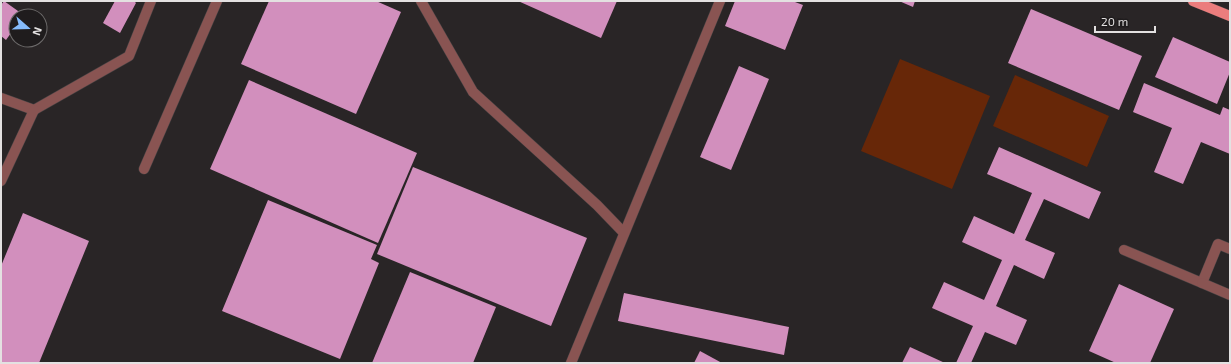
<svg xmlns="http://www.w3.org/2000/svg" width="1231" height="364" font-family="'Exo 2',sans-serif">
  <rect width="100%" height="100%" fill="#292526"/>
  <g fill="#672708">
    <polygon points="900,59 990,96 952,189 861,151"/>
    <polygon points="1015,75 1109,116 1087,167 993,126"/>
  </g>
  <g fill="#d28fbd">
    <polygon points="4,1 25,16 16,16 16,26 6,40 1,36 1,5"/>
    <polygon points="115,1 134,1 136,3 120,33 103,23"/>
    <polygon points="269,1 376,1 401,12 356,114 241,64"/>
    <polygon points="518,1 617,1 601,38"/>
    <polygon points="735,1 796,1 795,2 803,5 785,50 725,26"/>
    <polygon points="899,1 915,1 913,7"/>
    <polygon points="1031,9 1142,56 1119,110 1008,63"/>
    <polygon points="1173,37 1230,62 1230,72 1217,104 1155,77"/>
    <polygon points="739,66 769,79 731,170 700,157"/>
    <polygon points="249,80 417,153 378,243 210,169"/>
    <polygon points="1144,83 1220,115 1223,107 1230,110 1230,154 1201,142 1183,184 1154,172 1172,128 1133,112"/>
    <polygon points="999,147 1101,192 1089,219 1044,199 1025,240 1055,253 1044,279 1014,265 996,306 1027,320 1016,345 985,332 971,363 956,363 973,326 932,308 944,282 984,300 1002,260 962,242 974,216 1014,234 1032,193 987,174"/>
    <polygon points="413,167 587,238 551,326 377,254"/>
    <polygon points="268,200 377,245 371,259 379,263 340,359 222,311"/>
    <polygon points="23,213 89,241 39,363 4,363 1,362 1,266"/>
    <polygon points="410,272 496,307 473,363 372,363"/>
    <polygon points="1119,284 1174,309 1150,363 1116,363 1089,351"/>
    <polygon points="624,293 789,327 784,355 618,321"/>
    <polygon points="910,347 945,363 902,363"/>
    <polygon points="700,351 722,363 694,363"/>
  </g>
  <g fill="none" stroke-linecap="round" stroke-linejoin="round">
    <g stroke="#474344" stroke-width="11">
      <g id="minor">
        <polyline points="421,1 473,92 597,205 624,233"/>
        <polyline points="1,98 34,110"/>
        <polyline points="34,110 129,56 151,1"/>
        <polyline points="144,169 217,1"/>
        <polyline points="1,181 34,110"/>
        <polyline points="1124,250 1202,283 1218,244 1230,249"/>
        <polyline points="1202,283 1230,295"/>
        <polyline points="571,363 720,1"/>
      </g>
    </g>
    <g stroke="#474344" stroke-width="11">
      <polyline id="major" points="1193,1 1230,16"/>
    </g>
    <use href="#minor" stroke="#895452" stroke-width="10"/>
    <use href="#major" stroke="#eb7d7d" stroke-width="10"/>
  </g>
  <rect width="1231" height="364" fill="none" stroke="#e3e1e1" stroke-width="4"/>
  <g transform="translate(28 28) rotate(110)"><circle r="19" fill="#1f1c1d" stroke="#6d6b6b"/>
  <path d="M0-3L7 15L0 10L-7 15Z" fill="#85bbfb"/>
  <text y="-6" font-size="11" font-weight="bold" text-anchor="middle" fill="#e3e1e1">N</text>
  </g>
  <path d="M1095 26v6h60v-6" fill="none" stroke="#e3e1e1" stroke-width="2"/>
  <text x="1101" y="26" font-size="12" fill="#e3e1e1" stroke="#1f1c1d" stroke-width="3" paint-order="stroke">20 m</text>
</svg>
